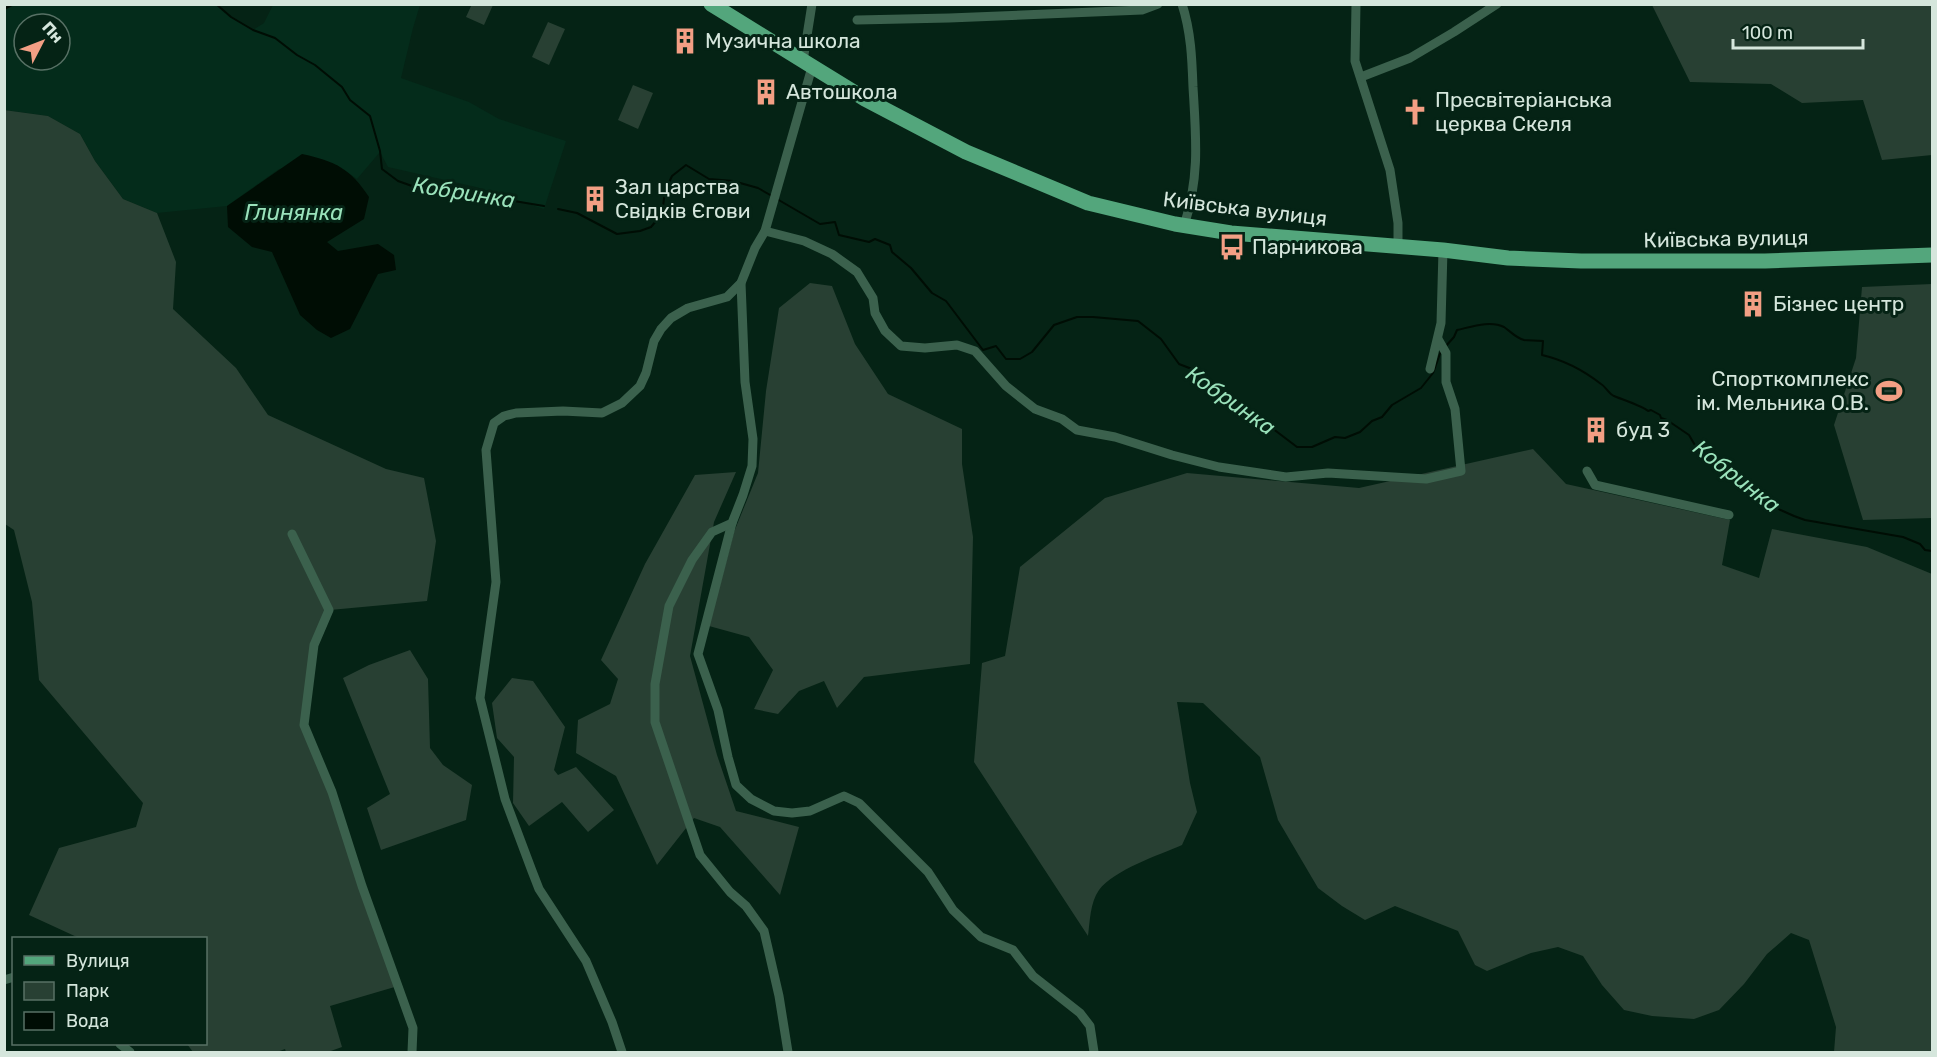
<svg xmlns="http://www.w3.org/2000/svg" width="1937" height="1057" font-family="Rubik,sans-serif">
  <rect width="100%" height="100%" fill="#052315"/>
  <path fill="#042c1b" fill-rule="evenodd" d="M 14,4 L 216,5 L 231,17 L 253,30 L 264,23 L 273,5 L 420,5 L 413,28 L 401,78 L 469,102 L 499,119 L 566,141 L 544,209 L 476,187 L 388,167 L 380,152 L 357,179 L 337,165 L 279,169 L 227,206 L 157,213 L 123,199 L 95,161 L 80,134 L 48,116 L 5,110 L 4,9 ZM 24,24 L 60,24 L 60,60 L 24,60 Z"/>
  <g fill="#284033">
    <polygon points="472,4 493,5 484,25 466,17"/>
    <polygon points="1652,5 1932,5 1932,155 1882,160 1863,100 1802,103 1771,84 1690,82"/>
    <polygon points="548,22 565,29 549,65 532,57"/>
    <polygon points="633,85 653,93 638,129 618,120"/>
    <polygon points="4,110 48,116 80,134 95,161 123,199 157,213 176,262 173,309 236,368 268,415 386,469 424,478 436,541 427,601 330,610 314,645 304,725 398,986 330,1006 342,1047 328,1052 286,1052 285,1049 277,1052 193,1052 187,1044 206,1044 206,938 79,938 29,915 59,848 136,827 143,803 39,680 32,602 14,530 5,524"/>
    <polygon points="810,283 832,286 855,344 888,394 962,429 962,464 973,537 970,664 864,677 837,708 824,681 799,691 778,714 754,709 773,670 749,637 709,626 734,532 758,473 766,391 779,308"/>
    <polygon points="1932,284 1932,518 1863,520 1834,425 1856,358 1862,287"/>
    <path d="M 1533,449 L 1566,484 L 1730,520 L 1722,565 L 1759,578 L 1772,529 L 1867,547 L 1932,574 L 1932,1052 L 1834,1052 L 1836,1027 L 1809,940 L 1791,933 L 1767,954 L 1744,984 L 1719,1010 L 1694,1019 L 1652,1016 L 1624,1010 L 1602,985 L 1583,956 L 1558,947 L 1531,953 L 1487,971 L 1475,965 L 1458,931 L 1395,906 L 1365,920 L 1342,906 L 1318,888 L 1278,820 L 1260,757 L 1203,703 L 1177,702 L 1190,783 L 1197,812 L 1182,845 C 1159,855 1114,870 1099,890 C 1090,903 1090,921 1088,936 L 974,762 L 982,663 L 1005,656 L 1020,567 L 1105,498 L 1187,473 L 1359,488 Z"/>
    <polygon points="736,472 714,522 690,656 717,755 736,811 799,827 780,895 720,827 694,818 657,865 616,776 576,753 578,720 610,704 618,679 601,660 645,564 695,475"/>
    <polygon points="410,650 428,679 430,748 443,765 472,785 466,820 381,850 367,808 390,794 343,678 369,665"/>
    <polygon points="512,678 533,681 565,727 554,770 558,775 576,767 614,810 588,832 562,802 529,826 513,803 514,757 497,738 492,703"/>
  </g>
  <path fill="#000d04" d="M 302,154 C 335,161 351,169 369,197 L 364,219 L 327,242 L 338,251 L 378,244 L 394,255 L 396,270 L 378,274 L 350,329 L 331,338 L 317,330 L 300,315 L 272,252 L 252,247 L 228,227 L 227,206 Z"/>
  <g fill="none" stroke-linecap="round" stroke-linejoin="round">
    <g stroke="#000d04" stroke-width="2">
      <polyline points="216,4 231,17 253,30 275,38 297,55 315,65 342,87 350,100 370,116 380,151 382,169 398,181 412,186 436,186 469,189 502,199 544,206"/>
      <polyline points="4,9 14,4"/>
      <polyline points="777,199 820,224 835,222 839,235 869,242 875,239 890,245 892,252 911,268 932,293 946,301 983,350 996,346 1006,359 1020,359 1032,352 1054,325 1077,317 1093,317 1138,321 1161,339 1179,364 1197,371 1297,447 1312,447 1335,437 1345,438 1360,432 1372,421 1382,417 1392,405 1421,388 1433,373 1441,351"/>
      <polyline points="558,209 577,213 617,234 640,231 651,227 662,214 665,191 672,176 686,165 709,179 733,181 758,188 772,196"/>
      <path d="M 1445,347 L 1454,337 L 1457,330 C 1471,327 1490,320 1504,327 C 1510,331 1516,338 1524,340 C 1530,341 1536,340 1543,341 L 1542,355 C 1564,360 1583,370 1601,384 C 1606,387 1609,394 1614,396 C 1621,399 1645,407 1648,411 L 1651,410 L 1660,415 L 1661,418 L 1667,420 L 1689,435 L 1696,447 L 1702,453 L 1710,455 L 1724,463 L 1730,471 L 1735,472 L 1751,490 L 1755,489 L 1769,500 L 1774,507 L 1794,516 L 1805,520 L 1903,537 L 1920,544 L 1925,550 L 1932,551"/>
    </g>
    <g stroke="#3b614d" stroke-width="9">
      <path d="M 1182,4 C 1191,32 1192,59 1193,87 C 1196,138 1200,176 1184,226"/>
      <polyline points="1356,4 1355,61 1390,170 1398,223 1398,246"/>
      <polyline points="857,20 949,18 1142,10 1158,4"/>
      <polyline points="803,61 812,4"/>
      <polyline points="1361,77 1410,58 1454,32 1497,4"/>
      <polyline points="765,231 804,241 832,254 857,272 873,298 875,313 885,331 901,346 925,348 957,345 975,351 1006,386 1035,409 1062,419 1077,430 1115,437 1172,455 1219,467 1286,477 1328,473 1426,479 1461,471 1455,409 1446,382 1446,353 1438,339"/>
      <polyline points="1430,369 1441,323 1443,250"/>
      <polyline points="1587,471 1595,485 1729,515"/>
      <polyline points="732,523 698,654 718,710 728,757 736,785 751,799 774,811 792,813 810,811 844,796 859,803 928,872 953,910 981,937 1013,950 1033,976 1080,1013 1090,1026 1094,1052"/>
      <polyline points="292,534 329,610 314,645 304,725 332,792 362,886 413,1028 412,1052"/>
      <polyline points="4,980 14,977"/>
      <polyline points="120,1044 130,1052"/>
      <polyline points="622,1052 612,1022 586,961 539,889 532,871 505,799 480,698 496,582 486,450 494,423 504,416 516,413 563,411 602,413 622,403 640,386 646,373 654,341 661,329 671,318 688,308 727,297 741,283"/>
      <polyline points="788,1052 779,996 764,931 746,906 730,892 700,855 655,722 655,684 669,606 692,560 712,532 732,523 743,495 752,466 753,439 745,382 741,283 755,248 765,231 812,67"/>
    </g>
    <polyline stroke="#53a67c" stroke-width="15" points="711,4 865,99 966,152 1088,203 1175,224 1231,233 1443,250 1508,258 1581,261 1765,261 1932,255"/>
  </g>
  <defs>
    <g id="building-bare" transform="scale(2.07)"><path d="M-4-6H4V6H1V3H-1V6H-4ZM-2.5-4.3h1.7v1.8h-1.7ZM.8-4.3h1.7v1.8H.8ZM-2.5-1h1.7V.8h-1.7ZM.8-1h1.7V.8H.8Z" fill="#f39f84" stroke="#052315" stroke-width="2.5" paint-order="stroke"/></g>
    <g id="church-bare" transform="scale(2.07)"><path d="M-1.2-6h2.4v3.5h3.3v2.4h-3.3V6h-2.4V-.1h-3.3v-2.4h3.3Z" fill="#f39f84" stroke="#052315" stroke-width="2.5" paint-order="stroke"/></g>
    <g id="bus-bare" transform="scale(2.07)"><path d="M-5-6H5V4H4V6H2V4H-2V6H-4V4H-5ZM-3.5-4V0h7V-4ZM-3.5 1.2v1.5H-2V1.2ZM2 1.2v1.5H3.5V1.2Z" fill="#f39f84" stroke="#052315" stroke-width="2.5" paint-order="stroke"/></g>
    <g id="stadium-bare" transform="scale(2.07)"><path d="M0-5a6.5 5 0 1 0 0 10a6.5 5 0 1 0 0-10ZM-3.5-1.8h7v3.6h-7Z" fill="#f39f84" stroke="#052315" stroke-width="2.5" paint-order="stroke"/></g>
  </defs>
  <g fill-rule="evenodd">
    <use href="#building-bare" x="685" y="41"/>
    <use href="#building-bare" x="766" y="92"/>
    <use href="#church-bare" x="1415" y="112"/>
    <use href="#building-bare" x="595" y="199"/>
    <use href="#bus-bare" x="1232" y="247"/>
    <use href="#building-bare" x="1753" y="304"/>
    <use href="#stadium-bare" x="1889" y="391"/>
    <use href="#building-bare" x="1596" y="430"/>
  </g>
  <g text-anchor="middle" stroke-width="6" stroke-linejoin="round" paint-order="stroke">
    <g font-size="21" fill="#d5e6dc" stroke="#052315" text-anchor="start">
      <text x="705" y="48">Музична школа</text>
      <text x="786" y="99">Автошкола</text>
      <text x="1435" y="107">Пресвітеріанська<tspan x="1435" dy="24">церква Скеля</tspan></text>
      <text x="615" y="194">Зал царства<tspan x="615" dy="24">Свідків Єгови</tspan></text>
      <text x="1252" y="254">Парникова</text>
      <text x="1773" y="311">Бізнес центр</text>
      <text x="1869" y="386" text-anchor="end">Спорткомплекс<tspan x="1869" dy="24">ім. Мельника О.В.</tspan></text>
      <text x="1616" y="437">буд 3</text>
    </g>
    <g font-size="21" fill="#d5e6dc" stroke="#052315">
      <text transform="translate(1245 209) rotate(7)" y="7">Київська вулиця</text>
      <text transform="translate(1726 239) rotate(-1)" y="7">Київська вулиця</text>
    </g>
    <g font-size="22" font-style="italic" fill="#9ae2bb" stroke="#052315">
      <text transform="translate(464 192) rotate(9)" y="8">Кобринка</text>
      <text x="294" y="220">Глинянка</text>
      <text transform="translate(1231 400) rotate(35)" y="8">Кобринка</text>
      <text transform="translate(1737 476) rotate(38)" y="8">Кобринка</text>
    </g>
  </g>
  <rect width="1937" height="1057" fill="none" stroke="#d5e6dc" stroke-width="12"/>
  <rect x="12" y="937" width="195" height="108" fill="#052315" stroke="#587165" stroke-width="1.5"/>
  <rect x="24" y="956" width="30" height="9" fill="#53a67c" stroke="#587165" stroke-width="1.5"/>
  <text x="66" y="967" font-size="18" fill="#d5e6dc">Вулиця</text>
  <rect x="24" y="982" width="30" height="18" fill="#284033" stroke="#587165" stroke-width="1.5"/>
  <text x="66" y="997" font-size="18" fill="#d5e6dc">Парк</text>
  <rect x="24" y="1012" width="30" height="18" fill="#000d04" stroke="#587165" stroke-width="1.5"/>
  <text x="66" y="1027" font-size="18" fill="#d5e6dc">Вода</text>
  <g transform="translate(42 42) rotate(48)"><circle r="28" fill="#052315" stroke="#587165" stroke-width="1.5"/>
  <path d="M0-4.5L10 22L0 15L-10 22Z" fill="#f39f84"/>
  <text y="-9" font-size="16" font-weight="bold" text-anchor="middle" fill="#d5e6dc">Пн</text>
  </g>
  <path d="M1733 39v9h130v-9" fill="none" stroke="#d5e6dc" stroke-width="3"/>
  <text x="1742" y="39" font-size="18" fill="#d5e6dc" stroke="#052315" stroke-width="4.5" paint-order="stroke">100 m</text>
</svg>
